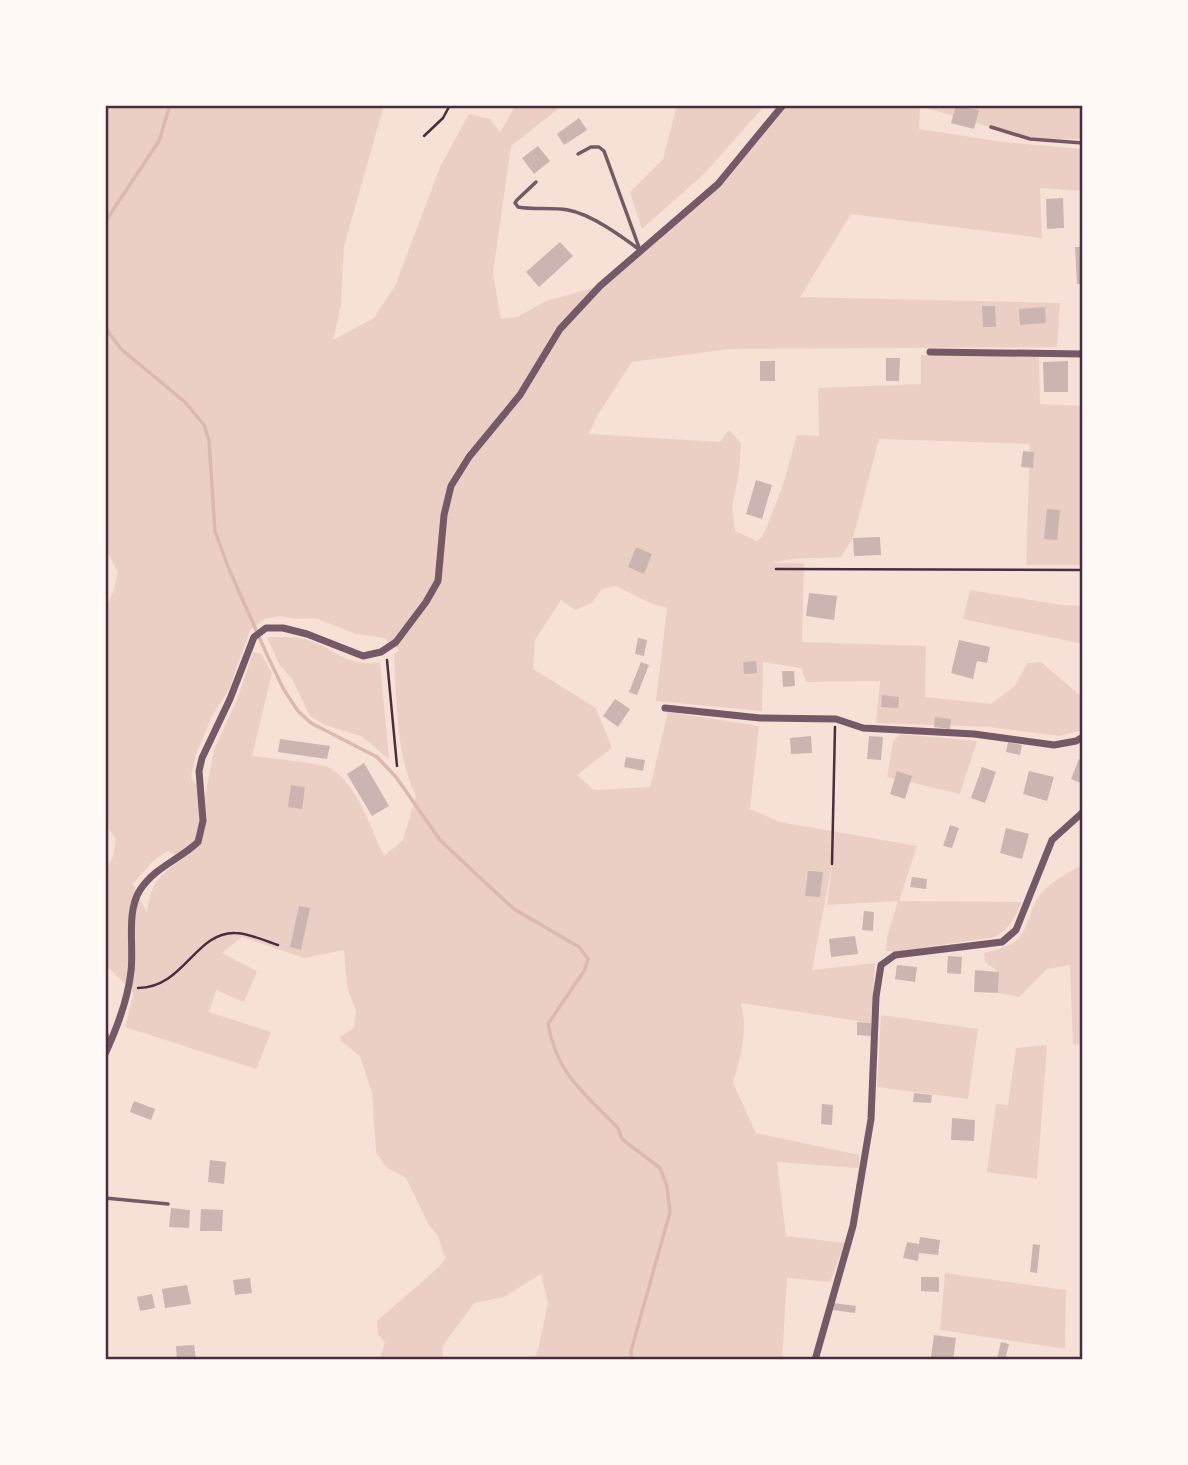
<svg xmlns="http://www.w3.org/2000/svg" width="1188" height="1465" font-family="Signika,sans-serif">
  <rect width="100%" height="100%" fill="#f7e1d7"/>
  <g fill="#ebcfc5" fill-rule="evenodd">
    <path d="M 105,105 L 384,105 L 344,246 L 341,306 L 333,340 L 374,318 L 395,286 L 441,165 L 469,114 L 490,119 L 500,132 L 516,105 L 563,105 L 511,146 L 493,273 L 501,319 L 517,317 L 546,301 L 600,286 L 718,184 L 783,105 L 1083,105 L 1083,139 L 1030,139 L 920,106 L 919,129 L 1003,142 L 1083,149 L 1083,191 L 1040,188 L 1042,238 L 851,214 L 800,297 L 1060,303 L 1057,347 L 729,349 L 632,362 L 597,416 L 589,434 L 720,442 L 729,430 L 741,443 L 739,472 L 732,508 L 735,531 L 757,541 L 763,536 L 782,488 L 797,435 L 819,436 L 818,388 L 921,384 L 921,355 L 1039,356 L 1040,404 L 1083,406 L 1083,565 L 1026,565 L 1030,444 L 879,439 L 853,538 L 841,557 C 818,559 795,556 772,563 L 804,563 L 802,642 L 926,646 L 925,697 L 991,704 L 1015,686 L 1027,663 L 1041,662 L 1083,698 L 1083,730 L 1059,736 L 990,727 L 876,723 L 880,681 L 806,682 L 801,668 L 763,662 L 762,711 L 656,701 L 667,608 L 652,604 L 616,586 L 602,589 L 592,603 L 575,610 L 561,600 L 535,640 L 533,669 L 596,708 L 612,748 L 577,775 L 594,790 L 650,787 L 668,712 L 759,726 L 750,809 L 780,822 L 917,846 L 899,901 L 1022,902 C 1015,917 1010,928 995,937 L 894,952 L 886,951 L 887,937 L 898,901 L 827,905 L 833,859 L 812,970 L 875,963 L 871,1023 L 741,1003 C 748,1031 741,1056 733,1083 L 756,1133 L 859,1155 L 859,1168 L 777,1162 L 786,1236 L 845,1243 L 830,1282 L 787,1278 L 782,1360 L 533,1360 L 538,1350 L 548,1303 L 541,1274 L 504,1297 L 474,1303 L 442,1347 L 443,1360 L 379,1360 L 385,1343 L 378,1334 L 377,1321 L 439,1267 L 445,1258 L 438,1236 L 429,1225 L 406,1178 L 386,1167 L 376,1152 L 372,1093 L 360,1056 L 341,1041 L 340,1037 L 354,1028 L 356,1011 L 347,987 L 344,950 L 304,958 L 242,937 L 222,953 L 257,971 L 244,1002 L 216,990 L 209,1012 L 271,1032 L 256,1069 L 125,1027 L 134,993 L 105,964 L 105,872 L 113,857 L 116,839 L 108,828 L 105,828 L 105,609 L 113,593 L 118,572 L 105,548 ZM 280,616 L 295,619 L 315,618 L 356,634 L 384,638 L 399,650 L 394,655 C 397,702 395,753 416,796 L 403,840 L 384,856 C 370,828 360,789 332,769 C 322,763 267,758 252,756 L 272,673 L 261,654 L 253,652 L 238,697 L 214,750 L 205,797 L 191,778 L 195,757 L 212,716 L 229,689 L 250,630 L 265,619 ZM 167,851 L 183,859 C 159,874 150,885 147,913 L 133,884 L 153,861 Z"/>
    <polygon points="677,105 765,105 704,174 642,229 630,192 663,159"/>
    <polygon points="970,590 1062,605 1083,606 1083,644 963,619"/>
    <path d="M 276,637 C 285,637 295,637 304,639 C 333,646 348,669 380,662 L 389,759 L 361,736 L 325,725 L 310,716 L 292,679 L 279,664 L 267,637 Z"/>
    <polygon points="900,734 977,741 960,794 887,777 893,742"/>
    <path d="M 1083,865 L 1083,1044 L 1073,1045 L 1070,965 L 1047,969 L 1019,997 L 998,993 L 999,972 L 985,962 L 984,953 C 995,950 1011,947 1019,938 C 1026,930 1029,916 1033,907 C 1043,885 1063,875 1083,865 Z"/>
    <polygon points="881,1015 978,1029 968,1099 877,1087"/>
    <polygon points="1047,1045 1037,1179 987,1172 996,1104 1008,1105 1016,1048"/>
    <polygon points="945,1273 1066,1290 1065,1349 940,1330"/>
  </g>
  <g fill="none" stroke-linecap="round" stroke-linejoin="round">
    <g stroke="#dcb8b0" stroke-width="3.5">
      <polyline points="105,222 159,141 170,105"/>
      <path d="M 105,327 L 121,349 L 185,402 L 204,425 L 209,441 L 215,532 L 229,569 L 268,657 L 284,690 L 298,711 L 311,723 L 377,757 L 396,777 L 440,840 L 476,874 L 514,909 L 579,947 L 588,959 L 584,971 L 548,1024 C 557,1074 584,1093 618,1128 L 622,1139 L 660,1168 L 667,1186 L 670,1212 L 631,1351 L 632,1360"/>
    </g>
  </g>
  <g fill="#ccb4b1">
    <polygon points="956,105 979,110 974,129 951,123"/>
    <polygon points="579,118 587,130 564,145 557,134"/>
    <polygon points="538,146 550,161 534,174 522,158"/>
    <polygon points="1063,198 1064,228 1047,229 1046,199"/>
    <polygon points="560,242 573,256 539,287 526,272"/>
    <polygon points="1075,247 1083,247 1083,284 1077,284"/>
    <polygon points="982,306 995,306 996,327 983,327"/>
    <polygon points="1045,307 1046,323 1020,325 1019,309"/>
    <polygon points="886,358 900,358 899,381 886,381"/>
    <rect x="760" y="361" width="15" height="20"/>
    <polygon points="1068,361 1068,392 1044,392 1043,362"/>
    <polygon points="1023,451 1034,452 1033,468 1021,467"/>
    <polygon points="756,480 772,485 762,519 746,514"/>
    <polygon points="1047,509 1060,510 1057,540 1044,539"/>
    <polygon points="880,537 881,555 854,556 853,538"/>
    <polygon points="636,547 652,554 644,574 628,567"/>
    <polygon points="809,593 837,596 834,620 806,616"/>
    <polygon points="638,638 647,640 644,656 635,654"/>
    <polygon points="959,640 990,647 987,663 977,661 973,679 951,673"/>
    <polygon points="756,661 757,673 744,674 743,662"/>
    <polygon points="641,662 649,665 637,695 629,692"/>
    <polygon points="782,671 794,671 795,686 783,687"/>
    <polygon points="882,695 899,697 898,708 881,707"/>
    <polygon points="615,699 630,709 618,727 603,716"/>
    <polygon points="935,717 951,719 950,729 934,727"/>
    <polygon points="811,736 812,753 791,754 790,738"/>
    <polygon points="869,736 883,737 881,760 867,759"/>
    <polygon points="280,739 330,746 327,759 278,752"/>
    <polygon points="1008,742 1022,745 1020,755 1006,752"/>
    <polygon points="626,757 645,760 643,771 624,767"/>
    <polygon points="1079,759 1083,761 1083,784 1071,779"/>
    <polygon points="364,763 389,806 372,816 347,774"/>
    <polygon points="982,767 996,772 985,803 971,798"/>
    <polygon points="897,771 912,776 905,799 890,794"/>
    <polygon points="1029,771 1054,777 1047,801 1023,794"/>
    <polygon points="291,785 305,787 302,809 288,807"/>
    <polygon points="950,825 959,828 952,848 943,846"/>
    <polygon points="1006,828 1029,834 1022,859 1000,853"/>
    <polygon points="808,871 823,872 820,897 805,896"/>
    <polygon points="912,877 927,879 926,889 910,887"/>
    <polygon points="299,906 310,908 301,950 290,947"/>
    <polygon points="864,911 874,912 873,931 862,930"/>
    <polygon points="855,936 858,954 831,957 829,939"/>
    <polygon points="948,956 962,957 961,974 947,973"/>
    <polygon points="897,965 917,967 915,982 895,979"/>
    <polygon points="975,970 999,972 998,993 974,992"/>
    <polygon points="857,1022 871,1023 871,1036 857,1035"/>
    <polygon points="914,1093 932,1095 931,1103 913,1102"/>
    <polygon points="134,1101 155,1109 151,1120 130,1112"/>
    <polygon points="822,1104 833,1105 832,1125 821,1124"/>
    <polygon points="952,1118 975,1120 974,1141 951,1140"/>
    <polygon points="210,1160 226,1162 224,1184 208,1182"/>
    <polygon points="171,1208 190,1210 189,1228 169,1227"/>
    <polygon points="201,1209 223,1210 222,1231 200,1231"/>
    <polygon points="920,1237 940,1240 938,1255 919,1253 918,1261 903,1258 907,1242 919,1244"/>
    <polygon points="1033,1244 1040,1245 1037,1273 1030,1272"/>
    <polygon points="921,1277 939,1277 939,1292 921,1291"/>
    <polygon points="250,1278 252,1293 235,1295 233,1280"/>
    <polygon points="187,1285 191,1304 165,1308 162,1289"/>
    <polygon points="152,1294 155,1308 140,1311 137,1297"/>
    <polygon points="834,1303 856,1306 855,1313 833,1310"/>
    <polygon points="934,1335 956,1338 953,1360 931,1357"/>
    <polygon points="1001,1342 1009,1344 1005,1360 997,1359"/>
    <polygon points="194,1345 196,1360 177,1360 176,1346"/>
  </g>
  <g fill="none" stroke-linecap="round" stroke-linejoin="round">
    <g stroke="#4a2c40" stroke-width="2.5">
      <polyline points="424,136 443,118 450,105"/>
      <polyline points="776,569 1083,570"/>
      <polyline points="387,660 397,766"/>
      <polyline points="832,864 835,727"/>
      <path d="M 138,988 C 184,988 195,932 235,933 C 249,933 265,941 278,945"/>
    </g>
    <g stroke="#755966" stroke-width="3.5">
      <polyline points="991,127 1030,139 1083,143"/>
      <path d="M 536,182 L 517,200 L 515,203 L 518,207 C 534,210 551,207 568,210 C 591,214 621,236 640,250 L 604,151 L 599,147 L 591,147 L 578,154"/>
      <polyline points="105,1024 108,1043"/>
      <polyline points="105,1198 168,1204"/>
    </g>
    <g stroke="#755966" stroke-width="7">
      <polyline points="930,352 1083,354"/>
      <polyline points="665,708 760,718 836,719 863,728 974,734 1054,745 1076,741 1083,737"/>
      <path d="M 105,1054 C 117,1028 128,1000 131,971 C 134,946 126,912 140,890 C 155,867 179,860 198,842 L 203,821 L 199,771 L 202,758 L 230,699 L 254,637 L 266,628 L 283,628 L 307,634 L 363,656 L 381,652 L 396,642 L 426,602 L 438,581 L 444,515 L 451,486 L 469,457 L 520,395 L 560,329 L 600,286 L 718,184 L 783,105"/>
      <polyline points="815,1360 853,1226 871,1119 876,997 881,965 895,955 1002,942 1016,930 1052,840 1083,812"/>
    </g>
  </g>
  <rect width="1188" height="1465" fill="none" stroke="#fffaf5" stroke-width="214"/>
  <rect x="107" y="107" width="974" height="1251" fill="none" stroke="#4a2c40" stroke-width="2.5"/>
</svg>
